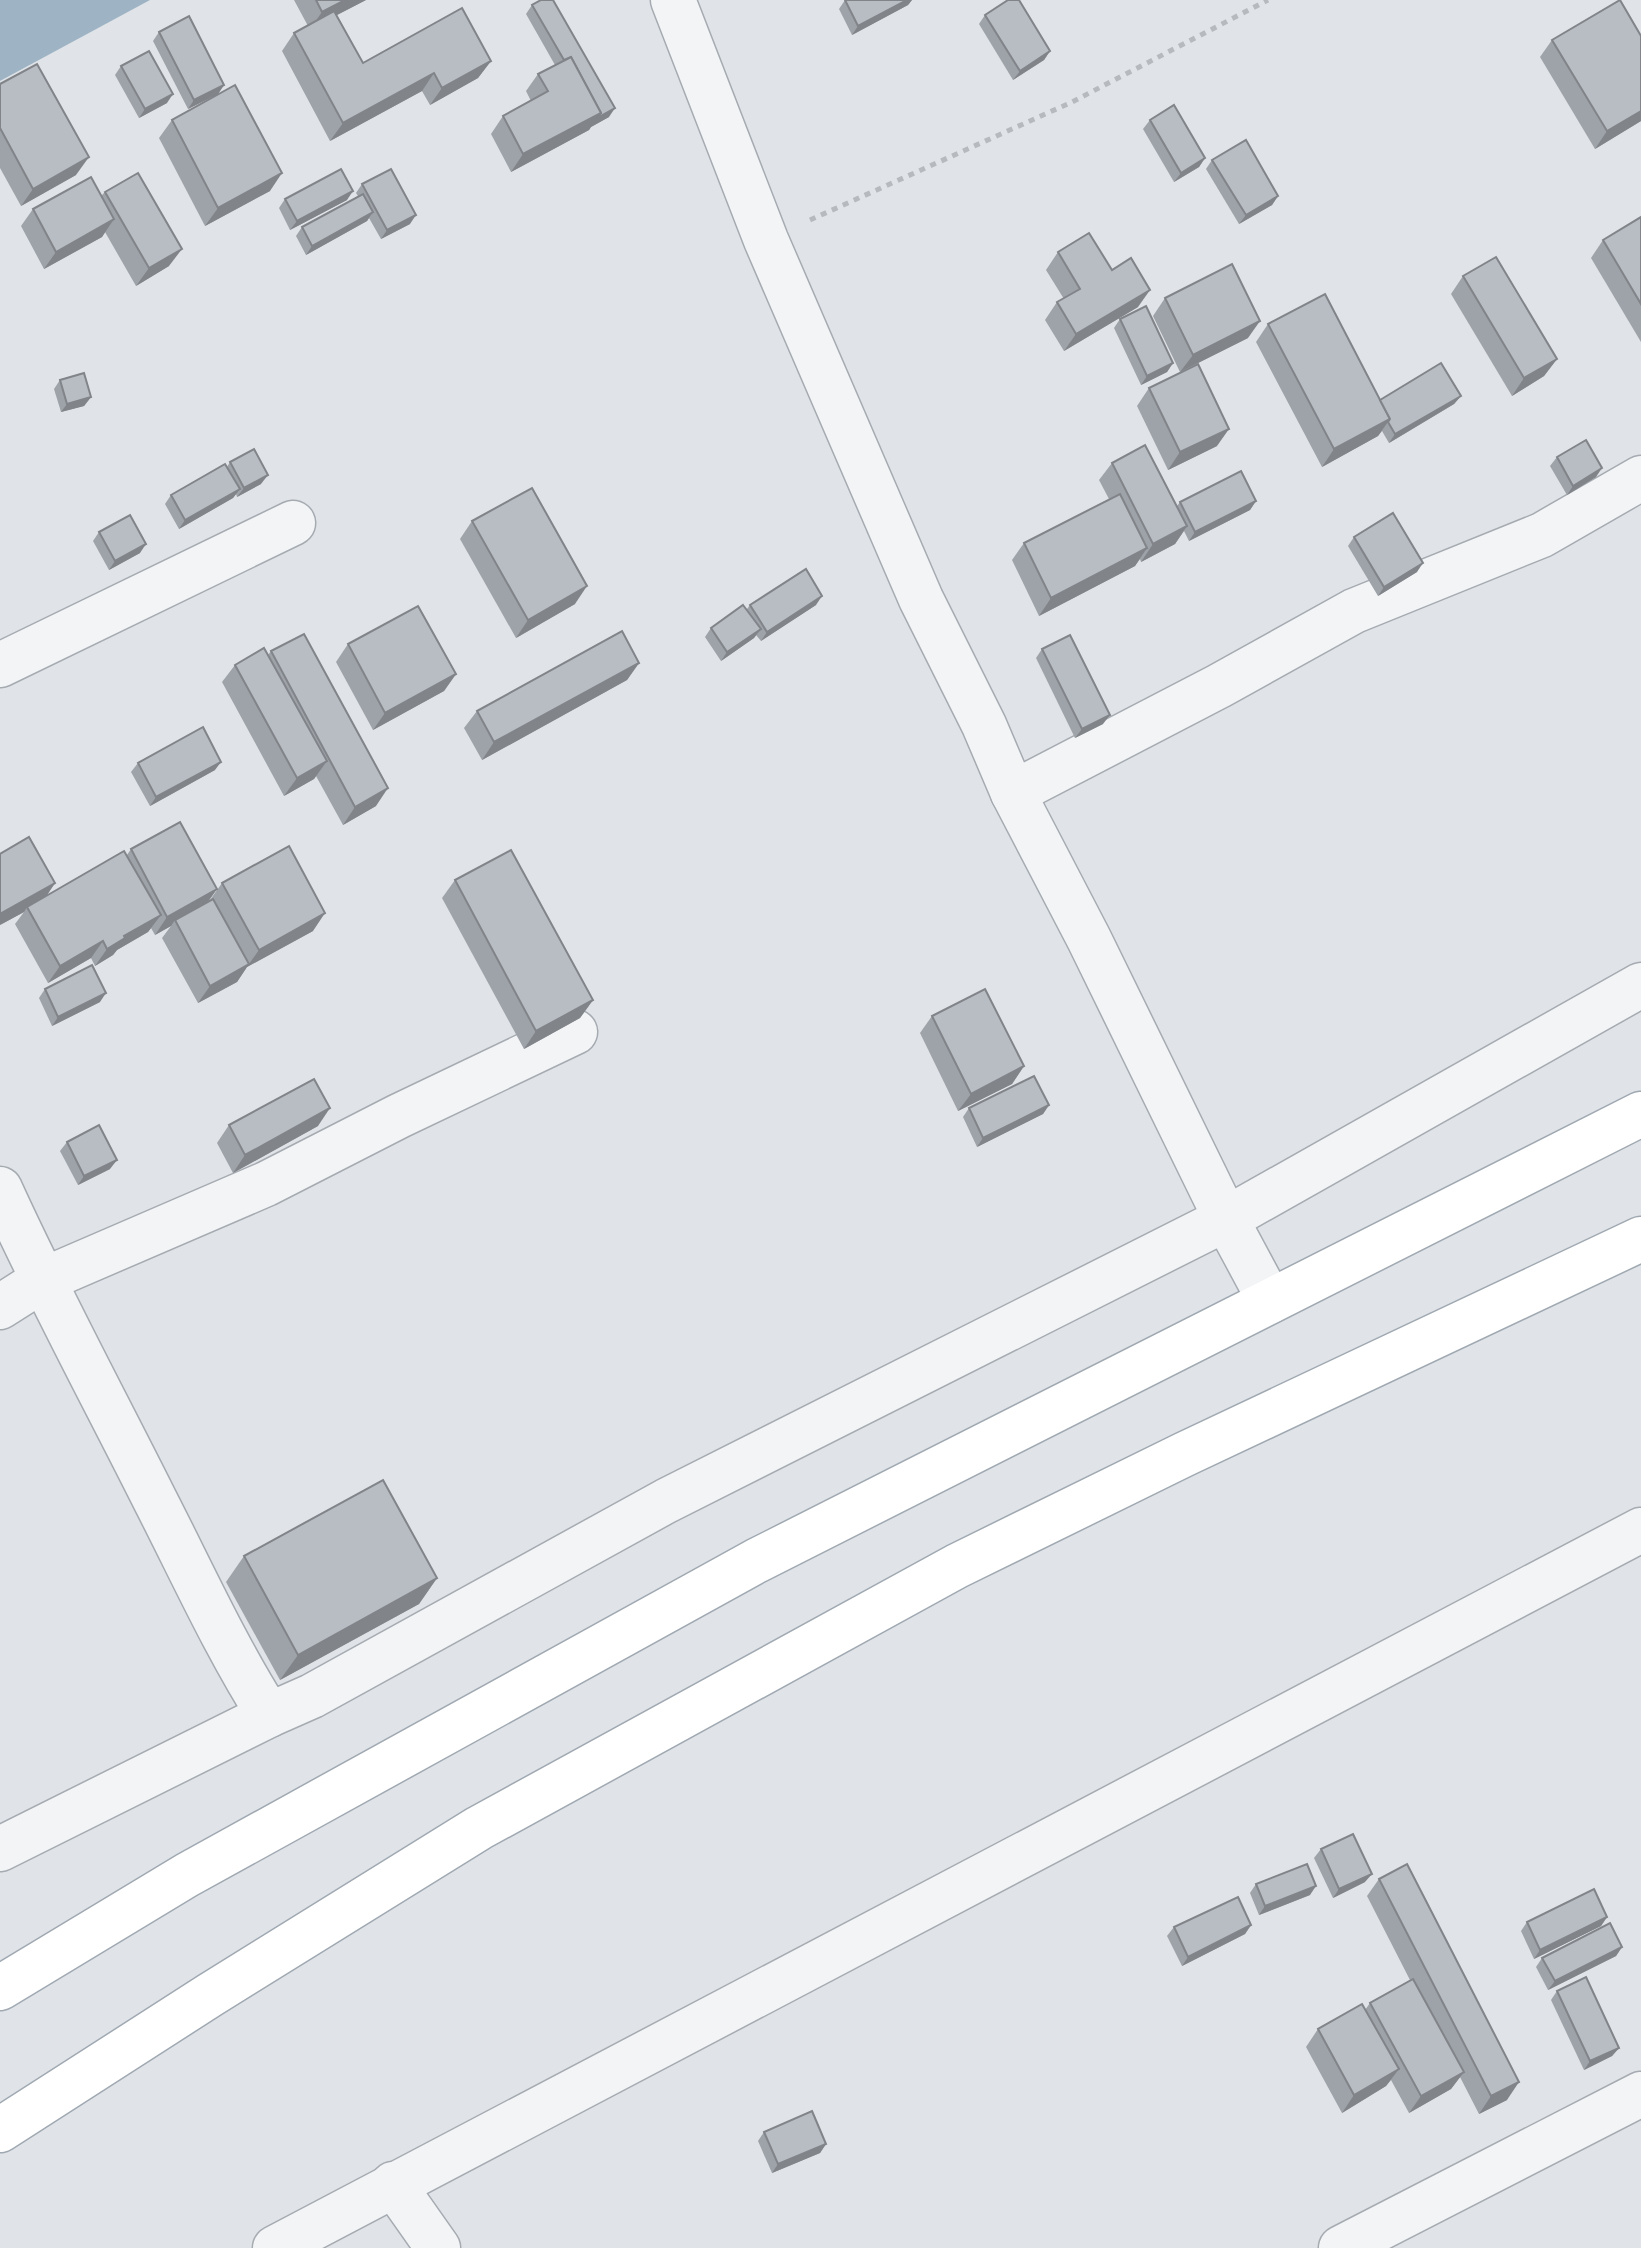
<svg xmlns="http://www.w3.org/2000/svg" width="1641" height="2248" font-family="'Sofia Sans Condensed',sans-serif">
  <rect width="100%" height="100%" fill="#e0e4e8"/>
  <polygon fill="#9eb4c5" points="0,0 150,0 0,81"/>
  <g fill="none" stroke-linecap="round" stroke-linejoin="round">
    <g stroke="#a6abb2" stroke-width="47">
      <g id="minor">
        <polyline points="673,0 766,240 921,599 984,725 1013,793 1089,939 1226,1219 1270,1301"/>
        <polyline points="0,665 293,523"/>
        <polyline points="1013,793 1219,686 1354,611 1542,535 1641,478"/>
        <path d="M 0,1189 C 48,1295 103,1396 155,1500 C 192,1572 225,1646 269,1715 L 312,1696 L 666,1501 L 1226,1219 L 1641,985"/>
        <polyline points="0,1307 41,1281 266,1184 399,1116 575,1032"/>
        <polyline points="0,1849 269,1715"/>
        <polyline points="393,2184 438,2248"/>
        <polyline points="275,2248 1641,1530"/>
        <polyline points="1341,2248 1641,2094"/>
      </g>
    </g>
    <g stroke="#a0a9b2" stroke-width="47">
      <g id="primary">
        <polyline points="0,1988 187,1875 756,1561 1641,1114"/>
        <polyline points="0,2130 210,1995 479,1828 957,1566 1185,1454 1641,1239"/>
      </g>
    </g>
    <polyline stroke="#b6babf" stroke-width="5" stroke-dasharray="6 6" stroke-linecap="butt" points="810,220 1072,102 1268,0"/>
    <use href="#minor" stroke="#f2f4f6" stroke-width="44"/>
    <use href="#primary" stroke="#fff" stroke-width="44"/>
  </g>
  <g fill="#9ea3a9">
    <polygon points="294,0 366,0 337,15 363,63 491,61 478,78 430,105 422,91 330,141 282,51 294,33 308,26"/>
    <polygon points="845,0 912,0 908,5 852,35 839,9"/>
    <polygon points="532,5 609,117 591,127 589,130 511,172 491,134 503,116 531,101 526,91 538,74 555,65 526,14"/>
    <polygon points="985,15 1050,51 1044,60 1013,80 979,24"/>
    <polygon points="159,32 224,85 218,94 188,109 153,41"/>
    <polygon points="1552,40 1641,121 1595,149 1540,57"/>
    <polygon points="121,66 167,103 139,118 115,75"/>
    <polygon points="0,84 76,175 21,206 0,168"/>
    <polygon points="172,120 270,191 205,226 159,138"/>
    <polygon points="1150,120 1205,158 1199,167 1174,182 1143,129"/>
    <polygon points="1212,160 1278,196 1272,205 1239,224 1206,169"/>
    <polygon points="362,184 410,224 381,239 369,218 367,221 306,255 296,236 302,227 358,196 356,193"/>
    <polygon points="105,192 169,266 136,286 105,232 102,237 44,269 21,226 33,209 101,196"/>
    <polygon points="285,199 347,200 290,230 279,208"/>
    <polygon points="1641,217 1641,342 1591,258 1603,240"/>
    <polygon points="1058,252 1112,270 1138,307 1064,351 1045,320 1057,302 1064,299 1046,270"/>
    <polygon points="1463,276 1557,359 1544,376 1512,396 1451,294"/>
    <polygon points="1165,298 1248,338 1180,372 1153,316"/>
    <polygon points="1120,319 1173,363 1167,372 1141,385 1114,328"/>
    <polygon points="1268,324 1380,400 1461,396 1454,404 1389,443 1382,431 1378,436 1322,467 1256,342"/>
    <polygon points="60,380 91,397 84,406 61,412 54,389"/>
    <polygon points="1149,388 1217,446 1168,470 1137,406"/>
    <polygon points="1557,457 1596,477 1567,495 1550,466"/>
    <polygon points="230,462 261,484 237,497 236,494 233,498 179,529 165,504 171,495 227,467"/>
    <polygon points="1112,463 1177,506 1180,502 1256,501 1250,510 1189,541 1184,531 1175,544 1141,562 1140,559 1135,566 1039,616 1012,560 1024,543 1109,499 1099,480"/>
    <polygon points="472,521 575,604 516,638 460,539"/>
    <polygon points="99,532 140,553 109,570 93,541"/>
    <polygon points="1354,537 1417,572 1378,596 1348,546"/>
    <polygon points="750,605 816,605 761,641 756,635 754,638 721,661 705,637 711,628 747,609"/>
    <polygon points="348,644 456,674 444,691 373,730 336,662"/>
    <polygon points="1042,649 1103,724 1075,738 1036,658"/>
    <polygon points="271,651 376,806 343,825 316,776 314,779 284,796 222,682 235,665 268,655"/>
    <polygon points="639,663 627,680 482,760 464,728 477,711"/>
    <polygon points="138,763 215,770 150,806 131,772"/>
    <polygon points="131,849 217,889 208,902 210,900 222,883 313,931 247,967 237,982 198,1003 162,938 171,926 155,935 151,928 148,932 117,950 113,955 95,966 91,958 48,983 15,924 24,912 0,925 55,883 47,895 127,855"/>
    <polygon points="455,880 593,1000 580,1018 524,1049 442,898"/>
    <polygon points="45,989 100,1002 52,1026 39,998"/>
    <polygon points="932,1016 1024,1066 1012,1084 958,1111 920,1033"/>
    <polygon points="1049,1105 1043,1114 977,1147 963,1117 969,1108"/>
    <polygon points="229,1125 318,1126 233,1173 217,1143"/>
    <polygon points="67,1142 110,1169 78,1185 60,1151"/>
    <polygon points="244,1556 437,1578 419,1604 280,1680 226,1582"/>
    <polygon points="1321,1849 1365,1882 1333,1898 1314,1858"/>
    <polygon points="1379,1879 1507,2100 1479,2114 1460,2077 1451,2089 1409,2113 1391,2080 1386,2086 1342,2113 1306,2047 1318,2029 1365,2010 1370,2003 1410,1980 1367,1896"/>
    <polygon points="1256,1884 1310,1895 1259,1915 1250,1893"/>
    <polygon points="1607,1917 1601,1926 1534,1959 1521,1931 1527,1922"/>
    <polygon points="1251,1925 1245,1934 1182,1966 1167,1936 1174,1927"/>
    <polygon points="1622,1947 1616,1956 1548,1990 1536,1967 1542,1958"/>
    <polygon points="1557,1991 1619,2048 1612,2056 1584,2070 1551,2000"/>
    <polygon points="764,2132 826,2144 820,2153 772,2173 758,2141"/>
  </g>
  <g fill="#818489">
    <polygon points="345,0 366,0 310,29 322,12"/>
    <polygon points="907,0 912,0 908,5 852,35 858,26"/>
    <polygon points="1050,51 1044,60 1013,80 1020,71"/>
    <polygon points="491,61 478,78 430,105 442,88"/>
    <polygon points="434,73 422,91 330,141 343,123"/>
    <polygon points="224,85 218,94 188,109 194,100"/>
    <polygon points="173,94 167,103 139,118 145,109"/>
    <polygon points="615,108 609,117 591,127 589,130 511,172 523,154 601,113"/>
    <polygon points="1641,111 1641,121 1595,149 1607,131"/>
    <polygon points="89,157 76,175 21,206 33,189"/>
    <polygon points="1205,158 1199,167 1174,182 1181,173"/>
    <polygon points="282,173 270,191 205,226 218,208"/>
    <polygon points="353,191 347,200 290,230 297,221"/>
    <polygon points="1278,196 1272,205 1239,224 1246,215"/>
    <polygon points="373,212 367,221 306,255 312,246"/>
    <polygon points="416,215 410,224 381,239 387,230"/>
    <polygon points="114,219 102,237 44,269 56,252"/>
    <polygon points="182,249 169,266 136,286 149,268"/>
    <polygon points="1150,290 1138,307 1064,351 1076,334"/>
    <polygon points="1260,321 1248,338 1180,372 1193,355"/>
    <polygon points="1557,359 1544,376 1512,396 1524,378"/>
    <polygon points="1173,363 1167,372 1141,385 1147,376"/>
    <polygon points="1461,396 1454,404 1389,443 1395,434"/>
    <polygon points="91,397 84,406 61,412 67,404"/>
    <polygon points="1390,419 1378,436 1322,467 1334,449"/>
    <polygon points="1229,429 1217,446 1168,470 1180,452"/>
    <polygon points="1602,468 1596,477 1567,495 1573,486"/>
    <polygon points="268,475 261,484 237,497 244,488"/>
    <polygon points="240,489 233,498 179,529 185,520"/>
    <polygon points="1256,501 1250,510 1189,541 1195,532"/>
    <polygon points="1187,526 1175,544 1141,562 1153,544"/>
    <polygon points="146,544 140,553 109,570 115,561"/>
    <polygon points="1147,548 1135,566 1039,616 1051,598"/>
    <polygon points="1423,563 1417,572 1378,596 1384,587"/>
    <polygon points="587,586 575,604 516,638 528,620"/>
    <polygon points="822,596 816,605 761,641 767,632"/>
    <polygon points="761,629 754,638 721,661 727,652"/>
    <polygon points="639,663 627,680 482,760 494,742"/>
    <polygon points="456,674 444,691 373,730 385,713"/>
    <polygon points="1110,715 1103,724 1075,738 1082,729"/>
    <polygon points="327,761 314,779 284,796 297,778"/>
    <polygon points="221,762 215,770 150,806 156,797"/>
    <polygon points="388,788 376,806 343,825 355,807"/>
    <polygon points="55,883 43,901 27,907 24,912 0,925 0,914"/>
    <polygon points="217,889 204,907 175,920 171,926 155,935 167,917"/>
    <polygon points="325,913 313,931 247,967 237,982 198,1003 210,986 249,964 259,950"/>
    <polygon points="161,915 148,932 117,950 113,955 95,966 107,949 124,936"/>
    <polygon points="103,941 91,958 48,983 60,966"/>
    <polygon points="106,993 100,1002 52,1026 58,1017"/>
    <polygon points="593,1000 580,1018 524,1049 536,1031"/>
    <polygon points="1024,1066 1012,1084 958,1111 971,1094"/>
    <polygon points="1049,1105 1043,1114 977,1147 983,1138"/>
    <polygon points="330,1108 318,1126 233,1173 245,1155"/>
    <polygon points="117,1160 110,1169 78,1185 84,1176"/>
    <polygon points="437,1578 419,1604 280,1680 298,1655"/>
    <polygon points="1372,1874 1365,1882 1333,1898 1339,1889"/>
    <polygon points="1316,1886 1310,1895 1259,1915 1265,1906"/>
    <polygon points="1607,1917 1601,1926 1534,1959 1540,1950"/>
    <polygon points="1251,1925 1245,1934 1182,1966 1188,1957"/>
    <polygon points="1622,1947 1616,1956 1548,1990 1555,1981"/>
    <polygon points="1619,2048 1612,2056 1584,2070 1590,2061"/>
    <polygon points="1399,2069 1386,2086 1342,2113 1354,2095"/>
    <polygon points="1464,2072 1451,2089 1409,2113 1421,2096"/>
    <polygon points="1519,2082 1507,2100 1479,2114 1491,2096"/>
    <polygon points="826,2144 820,2153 772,2173 778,2164"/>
  </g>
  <g fill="#b8bdc4" stroke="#818489" stroke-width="2">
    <polygon points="316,0 345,0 322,12"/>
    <polygon points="541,0 553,0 615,108 597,118 601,113 571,57 564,60 532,5"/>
    <polygon points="845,0 907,0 858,26"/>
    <polygon points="1008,0 1019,0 1050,51 1020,71 985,15"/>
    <polygon points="1620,0 1641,36 1641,111 1607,131 1552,40"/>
    <polygon points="462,8 491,61 442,88 434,73 343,123 294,33 334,11 363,63"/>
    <polygon points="189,16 224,85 194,100 159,32"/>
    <polygon points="149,51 173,94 145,109 121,66"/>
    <polygon points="571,57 601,113 523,154 503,116 548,91 538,74"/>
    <polygon points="37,64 89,157 33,189 0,128 0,84"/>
    <polygon points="235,85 282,173 218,208 172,120"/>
    <polygon points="1174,105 1205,158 1181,173 1150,120"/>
    <polygon points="1246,140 1278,196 1246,215 1212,160"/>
    <polygon points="341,169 353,191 297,221 285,199"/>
    <polygon points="391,169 416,215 387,230 362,184"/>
    <polygon points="138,173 182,249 149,268 105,192"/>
    <polygon points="91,177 114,219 56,252 33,209"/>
    <polygon points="363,194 373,212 312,246 302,227"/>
    <polygon points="1641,217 1641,304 1603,240"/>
    <polygon points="1089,233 1112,270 1131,258 1150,290 1076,334 1057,302 1080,289 1058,252"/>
    <polygon points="1496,257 1557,359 1524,378 1463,276"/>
    <polygon points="1232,264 1260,321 1193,355 1165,298"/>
    <polygon points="1325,294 1390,419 1334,449 1268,324"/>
    <polygon points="1146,306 1173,363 1147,376 1120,319"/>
    <polygon points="1441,363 1461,396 1395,434 1388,422 1390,419 1380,400"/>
    <polygon points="1198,364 1229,429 1180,452 1149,388"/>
    <polygon points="84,373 91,397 67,404 60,380"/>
    <polygon points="1586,440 1602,468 1573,486 1557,457"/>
    <polygon points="1145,445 1187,526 1153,544 1112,463"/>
    <polygon points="254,449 268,475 244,488 230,462"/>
    <polygon points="225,464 240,489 185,520 171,495"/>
    <polygon points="1241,471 1256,501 1195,532 1180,502"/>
    <polygon points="532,488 587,586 528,620 472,521"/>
    <polygon points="1120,494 1147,548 1051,598 1024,543"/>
    <polygon points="1393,513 1423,563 1384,587 1354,537"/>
    <polygon points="130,515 146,544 115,561 99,532"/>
    <polygon points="806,569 822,596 767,632 750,605"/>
    <polygon points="743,605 761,629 727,652 711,628"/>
    <polygon points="418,606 456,674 385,713 348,644"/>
    <polygon points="622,631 639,663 494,742 477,711"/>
    <polygon points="304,634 388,788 355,807 271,651"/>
    <polygon points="1070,635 1110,715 1082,729 1042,649"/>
    <polygon points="264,648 327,761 297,778 235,665"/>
    <polygon points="203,727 221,762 156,797 138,763"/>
    <polygon points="180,822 217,889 167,917 131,849"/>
    <polygon points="29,837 55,883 0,914 0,854"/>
    <polygon points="289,846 325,913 259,950 222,883"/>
    <polygon points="511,850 593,1000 536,1031 455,880"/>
    <polygon points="124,851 161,915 124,936 125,938 107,949 103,941 60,966 27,907"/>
    <polygon points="213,899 249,964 210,986 175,920"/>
    <polygon points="92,965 106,993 58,1017 45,989"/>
    <polygon points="985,989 1024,1066 971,1094 932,1016"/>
    <polygon points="1034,1076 1049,1105 983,1138 969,1108"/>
    <polygon points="314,1079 330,1108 245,1155 229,1125"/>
    <polygon points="99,1125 117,1160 84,1176 67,1142"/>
    <polygon points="383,1480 437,1578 298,1655 244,1556"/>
    <polygon points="1353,1834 1372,1874 1339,1889 1321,1849"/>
    <polygon points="1307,1864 1316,1886 1265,1906 1256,1884"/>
    <polygon points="1407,1864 1519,2082 1491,2096 1379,1879"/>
    <polygon points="1594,1889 1607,1917 1540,1950 1527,1922"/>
    <polygon points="1238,1897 1251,1925 1188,1957 1174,1927"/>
    <polygon points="1610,1923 1622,1947 1555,1981 1542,1958"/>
    <polygon points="1586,1977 1619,2048 1590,2061 1557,1991"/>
    <polygon points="1413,1979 1464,2072 1421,2096 1370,2003"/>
    <polygon points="1362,2004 1399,2069 1354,2095 1318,2029"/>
    <polygon points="812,2111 826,2144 778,2164 764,2132"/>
  </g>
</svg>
